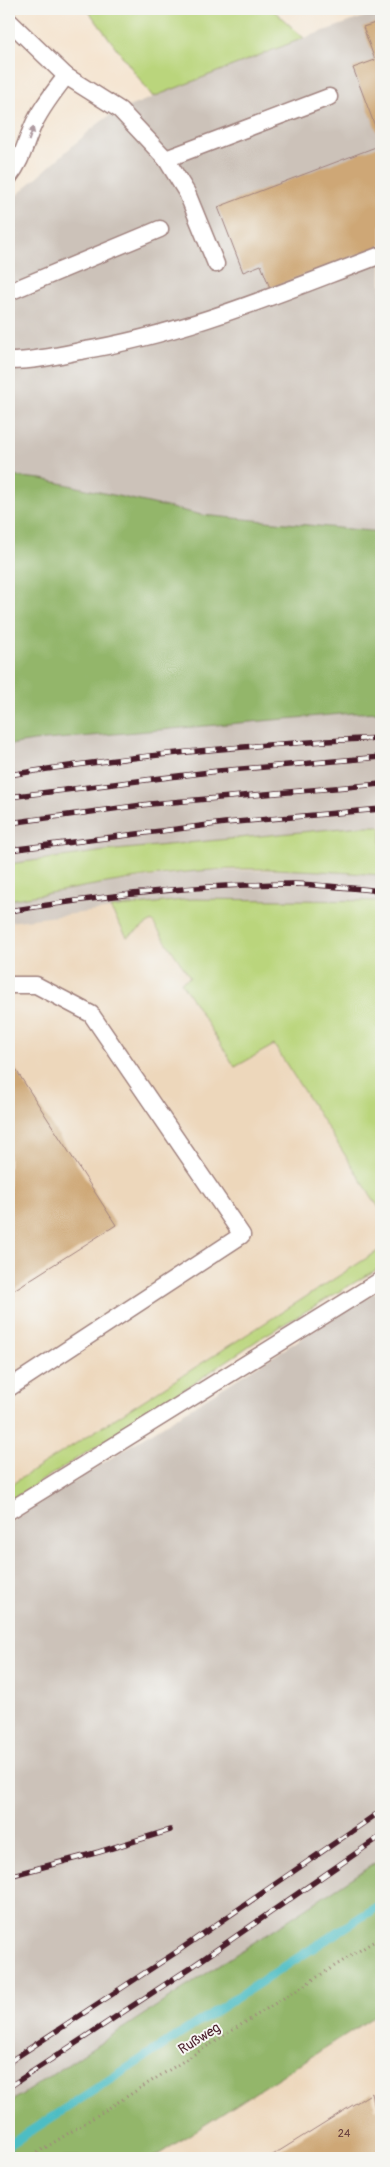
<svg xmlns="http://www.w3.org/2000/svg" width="390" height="2167" font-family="Pangolin,sans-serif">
  <rect width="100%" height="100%" fill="#f6f6f2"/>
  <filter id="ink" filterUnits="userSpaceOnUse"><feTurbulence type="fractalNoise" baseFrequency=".02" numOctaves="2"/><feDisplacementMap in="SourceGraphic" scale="10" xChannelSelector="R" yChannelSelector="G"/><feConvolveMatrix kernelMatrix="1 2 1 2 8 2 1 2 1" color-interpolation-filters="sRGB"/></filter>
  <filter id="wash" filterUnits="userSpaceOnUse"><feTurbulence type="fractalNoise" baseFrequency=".0096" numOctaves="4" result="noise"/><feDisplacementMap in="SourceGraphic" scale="20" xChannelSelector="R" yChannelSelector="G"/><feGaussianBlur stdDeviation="1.12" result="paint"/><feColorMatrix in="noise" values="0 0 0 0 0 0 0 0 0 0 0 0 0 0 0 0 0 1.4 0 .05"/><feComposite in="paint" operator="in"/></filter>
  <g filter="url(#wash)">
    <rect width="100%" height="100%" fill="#f5e5d1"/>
    <g fill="#edd7bb">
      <polygon points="110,908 127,937 152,921 191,977 182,982 235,1067 274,1045 381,1211 381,1249 9,1486 9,922"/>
      <polygon points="381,2012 381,2158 153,2158 193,2132"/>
    </g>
    <g fill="#ccc2b9">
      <polygon points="381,11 381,532 202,515 42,479 9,476 9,202 94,127 113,113 304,38"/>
      <polygon points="381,712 381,826 105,851 9,864 9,745 34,741 353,713"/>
      <polygon points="310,870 381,875 381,901 192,899 9,922 9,900 107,883 198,871"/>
      <polygon points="381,1292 381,1859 9,2103 9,1522 372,1294"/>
    </g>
    <g fill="#bad57b" stroke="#827a53">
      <polygon points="87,9 272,9 304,38 153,97"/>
      <path d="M 362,826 L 381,826 L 381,875 C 321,871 259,866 198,871 C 134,876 71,890 9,900 L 9,864 L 105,851 Z"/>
      <polygon points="192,899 381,901 381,1211 274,1045 235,1067 181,982 190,977 152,921 127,937 110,908"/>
      <polygon points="381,1249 381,1267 264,1336 134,1423 9,1501 9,1486"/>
    </g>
    <g fill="#93b66b" stroke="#6e6a4b">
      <polygon points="9,476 42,479 202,515 381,532 381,712 353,713 34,741 9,745"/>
      <polygon points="381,1859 381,2012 153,2158 9,2158 9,2103"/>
    </g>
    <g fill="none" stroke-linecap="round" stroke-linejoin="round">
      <polyline stroke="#4ebdc4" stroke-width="9" points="9,2145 381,1904"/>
    </g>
    <g id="blocks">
      <g fill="#cea776">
        <polygon points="381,21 381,142 353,68 375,60 363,27"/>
        <polygon points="381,145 381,246 270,288 261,265 243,272 218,207"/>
        <polygon points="9,1059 116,1225 9,1293"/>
        <polygon points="372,2093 375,2109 381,2108 381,2158 268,2158"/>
      </g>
    </g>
  </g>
  <g filter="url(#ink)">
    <use href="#blocks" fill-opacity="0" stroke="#a0827e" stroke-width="1"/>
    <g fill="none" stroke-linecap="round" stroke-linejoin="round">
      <g stroke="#a0827e" stroke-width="19">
        <g id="lane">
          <polyline points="9,21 66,76 120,110 166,159 329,97"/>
          <polyline points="166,159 187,193 216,264"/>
          <path d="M 9,177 C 22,160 24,147 32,128 C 40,109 54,92 66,76"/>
          <polyline points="9,292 160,229"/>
          <path d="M 9,361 C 33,361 57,356 80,351 C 185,334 282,292 381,255"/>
          <polyline points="9,985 36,985 91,1014 242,1235 9,1388"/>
          <polyline points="9,1511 381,1280"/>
        </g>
      </g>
      <polyline stroke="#a0827e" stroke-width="3" stroke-dasharray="1 4" stroke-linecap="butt" points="29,2158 381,1937"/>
      <use href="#lane" stroke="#fff" stroke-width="16"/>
      <g stroke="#4a1f2b" stroke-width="5.5">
        <g id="rail">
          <path d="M 9,775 C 132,755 257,744 381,738"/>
          <polyline points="9,797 218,771 381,757"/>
          <polyline points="9,823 150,804 381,784"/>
          <polyline points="9,850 225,823 381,809"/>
          <path d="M 9,911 C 101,896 200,884 294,884 C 323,885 352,888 381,891"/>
          <polyline points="9,1876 99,1852 170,1830"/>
          <polyline points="9,2062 178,1951 381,1811"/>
          <polyline points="9,2087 190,1968 381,1836"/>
        </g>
      </g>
      <use href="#rail" stroke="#f6f6f2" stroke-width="4" stroke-dasharray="11" stroke-linecap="butt"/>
    </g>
    <defs><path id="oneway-solid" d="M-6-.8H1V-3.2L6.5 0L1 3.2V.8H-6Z" transform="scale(1.25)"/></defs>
    <use fill="#ae9aa0" href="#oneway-solid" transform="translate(31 134) rotate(-71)"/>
  </g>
  <g text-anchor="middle" stroke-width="4" stroke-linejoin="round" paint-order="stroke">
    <g font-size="11" fill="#6b413e">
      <text x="344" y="2137">24</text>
    </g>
    <g font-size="14" fill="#4a1f2b" stroke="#f6f6f2">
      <text transform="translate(199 2038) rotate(-32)" y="5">Rußweg</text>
    </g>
  </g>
  <rect width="390" height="2167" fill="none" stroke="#f6f6f2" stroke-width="30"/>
</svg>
